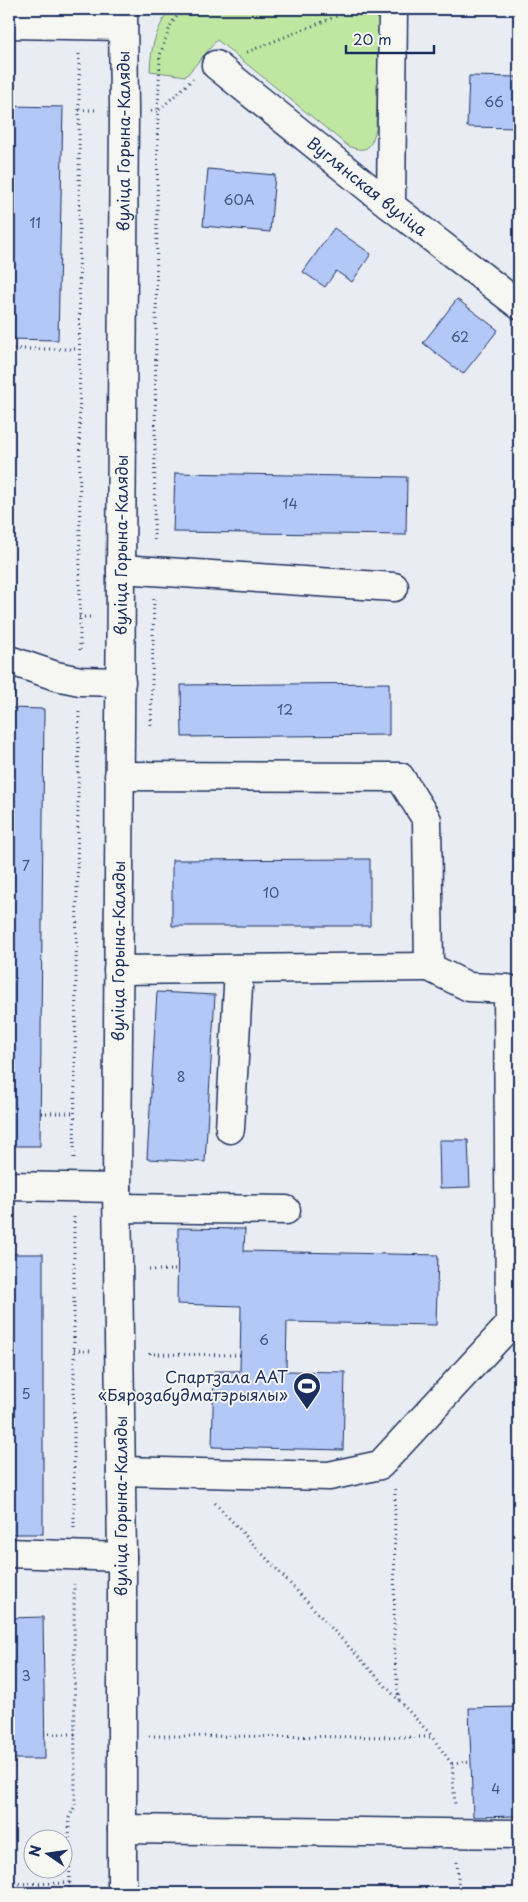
<svg xmlns="http://www.w3.org/2000/svg" width="528" height="1902" font-family="'Playpen Sans',sans-serif">
  <rect width="100%" height="100%" fill="#e9edf3"/>
  <filter id="ink" filterUnits="userSpaceOnUse"><feTurbulence type="fractalNoise" baseFrequency=".02" numOctaves="2"/><feDisplacementMap in="SourceGraphic" scale="10" xChannelSelector="R" yChannelSelector="G"/><feConvolveMatrix kernelMatrix="1 2 1 2 8 2 1 2 1" color-interpolation-filters="sRGB"/></filter>
  <g filter="url(#ink)">
    <path fill="#c0e7a2" stroke="#6e8b80" d="M 169,9 L 380,9 L 376,129 C 371,147 368,154 348,146 L 217,40 L 186,76 L 150,71 C 151,43 156,33 169,9 Z"/>
    <g fill="#b3c8f7" stroke="#1b2f5e">
      <polygon points="469,76 519,77 519,128 467,127"/>
      <polygon points="9,106 63,107 58,340 9,339"/>
      <polygon points="208,169 275,175 270,232 203,226"/>
      <polygon points="334,228 371,254 352,282 336,271 325,287 303,272"/>
      <polygon points="457,299 498,330 463,374 423,343"/>
      <polygon points="175,473 407,477 406,535 173,532"/>
      <polygon points="389,683 389,735 182,737 181,685"/>
      <polygon points="9,708 44,709 40,1146 9,1146"/>
      <polygon points="370,859 370,926 172,926 172,860"/>
      <polygon points="157,992 215,995 205,1162 147,1159"/>
      <polygon points="439,1140 468,1140 470,1187 440,1188"/>
      <polygon points="178,1228 245,1229 244,1251 438,1255 436,1325 287,1322 286,1371 345,1372 343,1450 212,1447 214,1371 240,1371 241,1306 177,1304"/>
      <rect x="9" y="1254" width="34" height="280"/>
      <polygon points="43,1617 45,1759 9,1759 9,1618"/>
      <polygon points="519,1707 519,1816 473,1817 469,1708"/>
    </g>
    <g fill="none" stroke-linecap="round" stroke-linejoin="round">
      <g stroke="#1b2f5e" stroke-width="31">
        <g id="minor">
          <polyline points="9,24 123,26"/>
          <path id="s1" d="M 216,65 L 391,206 L 519,305"/>
          <polyline points="391,206 393,9"/>
          <polyline points="121,569 394,587"/>
          <polyline points="9,660 56,676 80,681 121,682"/>
          <polyline points="119,776 400,777 427,820 429,967 469,987 508,989 510,1325"/>
          <polyline points="118,970 429,967"/>
          <polyline points="230,1129 239,969"/>
          <polyline points="9,1186 117,1188"/>
          <polyline points="118,1208 286,1210"/>
          <polyline points="121,1471 329,1476 380,1465 519,1315"/>
          <polyline points="9,1553 122,1557"/>
          <polyline points="122,1829 519,1834"/>
          <path id="s2" d="M 122,1893 L 122,1557 L 117,1188 L 124,111 L 123,9"/>
        </g>
      </g>
      <g stroke="#1b2f5e" stroke-width="3" stroke-dasharray="1 4" stroke-linecap="butt">
        <polyline points="183,9 171,24 160,55 158,111 193,79"/>
        <polyline points="247,52 352,10 365,10"/>
        <polyline points="79,54 80,653"/>
        <polyline points="79,110 95,110"/>
        <polyline points="151,111 158,111 154,543"/>
        <polyline points="9,349 79,349"/>
        <polyline points="79,617 93,617"/>
        <polyline points="9,695 18,695"/>
        <polyline points="151,725 154,599"/>
        <polyline points="41,1113 74,1113"/>
        <polyline points="74,1158 79,709"/>
        <polyline points="149,1270 177,1270"/>
        <polyline points="74,1350 91,1351"/>
        <polyline points="150,1353 150,1354 240,1355"/>
        <polyline points="395,1489 394,1649 399,1700"/>
        <polyline points="215,1503 432,1736"/>
        <polyline points="74,1528 74,1217"/>
        <polyline points="44,1734 75,1734"/>
        <polyline points="149,1736 432,1737 452,1764 455,1806"/>
        <polyline points="452,1764 471,1762"/>
        <polyline points="457,1862 459,1893"/>
        <polyline points="9,1884 70,1883"/>
        <polyline points="70,1893 69,1818 75,1806 74,1584"/>
      </g>
      <use href="#minor" stroke="#f6f6f2" stroke-width="28"/>
    </g>
  </g>
  <defs>
    <g id="stadium-pin" transform="scale(1.4375)"><path d="M0 17L-7.5 6A9.5 9.5 0 1 1 7.5 6Z" fill="#1b2f5e" stroke="#f6f6f2"/><path d="M0-5a6.5 5 0 1 0 0 10a6.5 5 0 1 0 0-10ZM-3.5-1.8h7v3.6h-7Z" fill="#fff"/></g>
  </defs>
  <g fill-rule="evenodd">
    <use href="#stadium-pin" x="307" y="1386"/>
  </g>
  <g text-anchor="middle" stroke-width="4" stroke-linejoin="round" paint-order="stroke">
    <g font-size="14" fill="#415584">
      <text x="494" y="107">66</text>
      <text x="239" y="205">60А</text>
      <text x="35" y="228">11</text>
      <text x="460" y="342">62</text>
      <text x="290" y="509">14</text>
      <text x="285" y="715">12</text>
      <text x="26" y="871">7</text>
      <text x="271" y="898">10</text>
      <text x="181" y="1082">8</text>
      <text x="264" y="1345">6</text>
      <text x="26" y="1399">5</text>
      <text x="26" y="1681">3</text>
      <text x="496" y="1794">4</text>
    </g>
    <g font-size="16" fill="#1b2f5e" stroke="#f6f6f2">
      <text dy="6" stroke="none"><textPath href="#s2" startOffset="1752">вуліца Горына-Каляды</textPath></text>
      <text dy="6" stroke="none"><textPath href="#s1" startOffset="194">Вуглянская вуліца</textPath></text>
      <text dy="6" stroke="none"><textPath href="#s2" startOffset="1348">вуліца Горына-Каляды</textPath></text>
      <text dy="6" stroke="none"><textPath href="#s2" startOffset="942">вуліца Горына-Каляды</textPath></text>
      <text transform="translate(121 1506) rotate(-90)" y="6">вуліца Горына-Каляды</text>
    </g>
    <g font-size="16" fill="#1b2f5e" stroke="#f6f6f2" text-anchor="end">
      <text x="288" y="1383">Спартзала ААТ<tspan x="288" dy="18">«Бярозабудматэрыялы»</tspan></text>
    </g>
  </g>
  <rect width="528" height="1902" fill="none" stroke="#f6f6f2" stroke-width="30"/>
  <rect x="15" y="15" width="498" height="1872" fill="none" stroke="#1b2f5e" stroke-width="2" filter="url(#ink)"/>
  <g transform="translate(48 1854) rotate(283)"><circle r="24" fill="#f6f6f2" stroke="#9ea6b7"/>
  <path d="M0-4L9 19L0 12L-9 19Z" fill="#1b2f5e"/>
  <text y="-8" font-size="14" font-weight="bold" text-anchor="middle" fill="#1b2f5e">N</text>
  </g>
  <path d="M346 45v8h88v-8" fill="none" stroke="#1b2f5e" stroke-width="2.5"/>
  <text x="353" y="45" font-size="15" fill="#1b2f5e" stroke="#f6f6f2" stroke-width="4" paint-order="stroke">20 m</text>
</svg>
